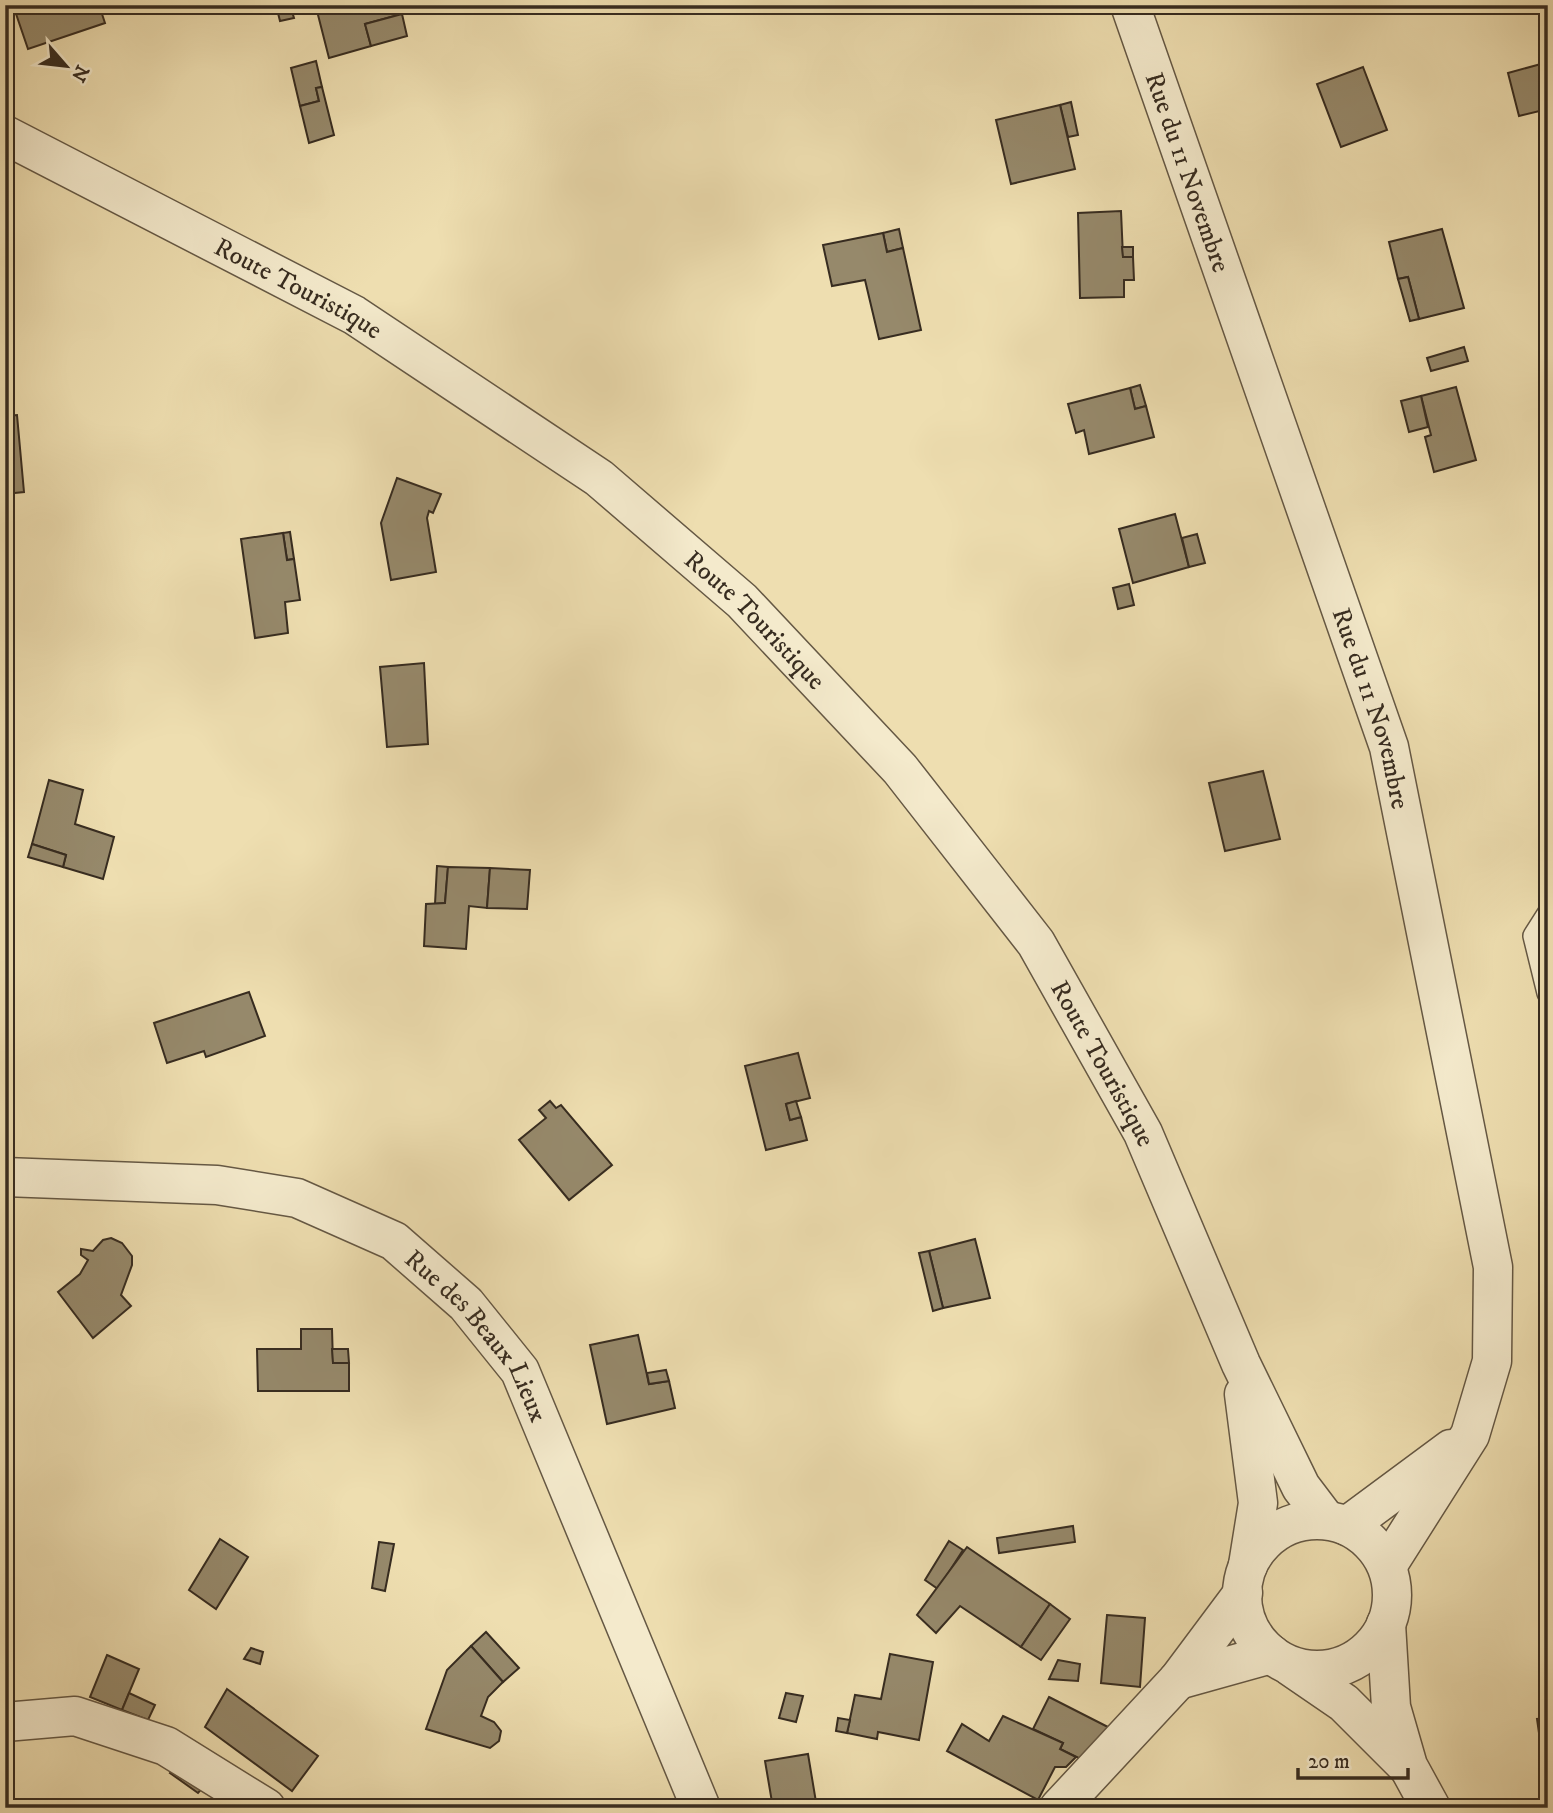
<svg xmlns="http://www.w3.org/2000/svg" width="1553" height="1813" font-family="'IM FELL DW Pica',serif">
  <rect width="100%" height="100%" fill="#eedeb0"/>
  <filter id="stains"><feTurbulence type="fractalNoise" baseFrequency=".00286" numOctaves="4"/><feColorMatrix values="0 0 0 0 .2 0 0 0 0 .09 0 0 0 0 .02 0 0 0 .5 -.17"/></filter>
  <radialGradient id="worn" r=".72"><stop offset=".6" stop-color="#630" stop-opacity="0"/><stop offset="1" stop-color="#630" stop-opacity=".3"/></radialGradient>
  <g fill="#96896b" stroke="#372c20" stroke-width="2">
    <polygon points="13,5 99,5 105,23 28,49"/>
    <polygon points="276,5 290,5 294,18 280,21"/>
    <polygon points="323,5 399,5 402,14 365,24 371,46 329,58 317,11 324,9"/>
    <polygon points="402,14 407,36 371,46 365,24"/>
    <polygon points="316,61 322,87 316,88 319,101 300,106 291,68"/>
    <polygon points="1548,62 1548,109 1519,116 1508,73"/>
    <polygon points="1363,67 1387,130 1341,147 1317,84"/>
    <polygon points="322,87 334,135 309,143 300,106 319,101 316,88"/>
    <polygon points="1071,102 1078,135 1068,137 1060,105"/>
    <polygon points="1060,105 1075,169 1011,184 996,120"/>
    <polygon points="1121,211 1123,257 1133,257 1134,280 1124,280 1124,297 1080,298 1078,213"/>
    <polygon points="899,229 903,248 887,252 883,233"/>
    <polygon points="1442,229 1464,308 1419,319 1408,277 1398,279 1389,242"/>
    <polygon points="883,233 887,252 903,248 921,330 879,339 865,280 832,286 823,245"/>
    <polygon points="1122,247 1133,247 1133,257 1123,257"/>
    <polygon points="1408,277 1419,319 1410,321 1398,279"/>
    <polygon points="1464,347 1468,361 1431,371 1427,358"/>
    <polygon points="1140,385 1146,406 1135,409 1130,388"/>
    <polygon points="1456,387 1476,460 1434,472 1425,437 1431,435 1421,396"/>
    <polygon points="1130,388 1135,409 1146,406 1154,437 1089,454 1084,430 1076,433 1068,404"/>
    <polygon points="1421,396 1428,427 1409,432 1401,401"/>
    <polygon points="17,415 24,492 5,494 5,416"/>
    <polygon points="397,478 441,494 433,513 429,511 427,518 436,572 391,580 381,523"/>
    <polygon points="1175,514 1189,567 1133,583 1119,529"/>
    <polygon points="290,532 294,559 287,560 283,533"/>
    <polygon points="283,533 287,560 294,559 300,600 285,602 288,633 255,638 241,539"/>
    <polygon points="1197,534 1205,563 1189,567 1182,538"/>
    <polygon points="1129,584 1134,605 1118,609 1113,588"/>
    <polygon points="424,663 428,744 387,747 380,667"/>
    <polygon points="1263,771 1280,839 1225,851 1209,783"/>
    <polygon points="49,780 83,790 75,824 114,837 103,879 63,867 66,855 32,844"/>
    <polygon points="32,844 66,855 63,867 28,857"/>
    <polygon points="437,866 448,867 445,903 435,904"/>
    <polygon points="448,867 490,868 487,908 469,906 466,949 424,946 426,904 445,903"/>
    <polygon points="490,868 530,870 527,909 487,908"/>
    <polygon points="249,992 265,1036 206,1057 204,1051 167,1063 154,1023"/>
    <polygon points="798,1053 810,1098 786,1104 790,1120 801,1117 807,1140 766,1150 745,1066"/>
    <polygon points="550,1101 556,1108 561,1105 612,1165 569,1200 519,1140 546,1118 539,1110"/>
    <polygon points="796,1101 801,1117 790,1120 786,1104"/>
    <polygon points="111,1238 122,1243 132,1256 132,1265 121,1295 131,1306 93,1338 58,1292 80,1274 88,1260 81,1255 81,1249 93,1251 103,1240"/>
    <polygon points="975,1239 990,1298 943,1308 929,1251"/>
    <polygon points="929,1251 943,1308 933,1311 919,1253"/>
    <polygon points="301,1329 332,1329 333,1363 349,1363 349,1391 258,1391 257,1349 301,1349"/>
    <polygon points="638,1335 649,1384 669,1381 675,1408 607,1424 590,1345"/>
    <polygon points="332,1349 348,1349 349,1363 333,1363"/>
    <polygon points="666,1370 669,1381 649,1384 647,1373"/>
    <polygon points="1073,1526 1075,1542 999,1553 997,1538"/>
    <polygon points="220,1539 248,1557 216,1609 189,1590"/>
    <polygon points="949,1541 963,1550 938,1589 925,1580"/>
    <polygon points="379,1542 394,1544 385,1591 372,1588"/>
    <polygon points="967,1547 1050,1604 1021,1647 960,1606 936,1633 917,1615"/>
    <polygon points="1050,1604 1070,1619 1041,1660 1021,1647"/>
    <polygon points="1107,1615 1145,1618 1140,1687 1101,1683"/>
    <polygon points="486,1632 519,1668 503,1682 471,1646"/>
    <polygon points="471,1646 503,1682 488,1697 481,1716 494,1722 501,1731 499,1741 490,1748 426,1729 447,1670"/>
    <polygon points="251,1648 263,1652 260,1664 244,1659"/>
    <polygon points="890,1654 933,1662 919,1740 878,1732 877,1739 847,1733 855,1695 881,1699"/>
    <polygon points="107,1655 139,1669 122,1710 90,1697"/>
    <polygon points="1058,1660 1080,1664 1078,1681 1049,1679"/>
    <polygon points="227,1689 318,1756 292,1791 205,1727"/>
    <polygon points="129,1693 155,1705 148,1720 122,1710"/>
    <polygon points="786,1693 803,1696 796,1722 779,1718"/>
    <polygon points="1049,1697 1108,1727 1089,1763 1060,1749 1063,1743 1033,1729"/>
    <polygon points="1003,1716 1063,1743 1060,1749 1076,1757 1066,1767 1055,1767 1038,1800 947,1751 962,1724 989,1741"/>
    <polygon points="838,1718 850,1720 847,1733 836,1731"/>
    <polygon points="1548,1718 1548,1760 1543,1761 1537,1719"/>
    <polygon points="808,1754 817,1808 773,1808 765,1761"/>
    <polygon points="177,1764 205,1785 198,1793 170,1773"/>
  </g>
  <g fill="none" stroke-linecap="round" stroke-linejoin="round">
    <g stroke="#655844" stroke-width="24">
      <polyline id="service" points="1548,914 1534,936 1548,993"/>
    </g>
    <g stroke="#655844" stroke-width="41">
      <g id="minor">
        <path id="s1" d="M 5,1177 L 217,1185 L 297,1198 L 394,1241 L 466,1304 L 520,1371 L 701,1808"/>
        <polyline points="1178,1680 1271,1654"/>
        <polyline points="5,1722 75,1716 166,1746 266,1808"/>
        <polyline points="1059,1808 1178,1680 1243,1593"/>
      </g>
    </g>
    <g stroke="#655844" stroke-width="41">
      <g id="tertiary">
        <path id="s2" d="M 1130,5 L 1389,747 L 1493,1267 L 1492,1361 L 1470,1435 L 1387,1566"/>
        <path id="s3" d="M 5,135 L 354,315 L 599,478 L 742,601 L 900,769 L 1036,943 L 1143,1133 L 1241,1364 L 1301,1487 L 1326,1520"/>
        <polyline points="1244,1394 1258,1503 1248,1565"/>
        <circle cx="1317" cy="1595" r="75"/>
        <polyline points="1347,1526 1451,1449"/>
        <polyline points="1386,1624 1391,1707 1408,1766 1431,1808"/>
        <polyline points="1290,1666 1344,1703 1406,1765"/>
      </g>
    </g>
    <use href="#service" stroke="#f4eacc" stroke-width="21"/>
    <use href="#minor" stroke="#f4eacc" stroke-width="38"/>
    <use href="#tertiary" stroke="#f4eacc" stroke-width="38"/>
  </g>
  <g text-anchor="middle" stroke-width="5" stroke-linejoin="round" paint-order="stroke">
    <g font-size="26" fill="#372c20" stroke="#f4eacc">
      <text dy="9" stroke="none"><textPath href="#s2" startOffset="177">Rue du 11 Novembre</textPath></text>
      <text dy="9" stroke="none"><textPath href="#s3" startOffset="331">Route Touristique</textPath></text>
      <text dy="9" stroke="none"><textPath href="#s3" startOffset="898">Route Touristique</textPath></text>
      <text dy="9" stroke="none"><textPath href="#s2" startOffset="744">Rue du 11 Novembre</textPath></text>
      <text dy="9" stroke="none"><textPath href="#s3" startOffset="1465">Route Touristique</textPath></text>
      <text dy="9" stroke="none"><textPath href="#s1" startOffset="527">Rue des Beaux Lieux</textPath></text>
    </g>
  </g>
  <rect width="1553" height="1813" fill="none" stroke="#eedeb0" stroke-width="28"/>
  <rect x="7" y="7" width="1539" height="1799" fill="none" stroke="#372c20" stroke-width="3.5"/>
  <rect x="14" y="14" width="1525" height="1785" fill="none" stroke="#372c20" stroke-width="2"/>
  <g transform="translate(66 66) rotate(118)" stroke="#f4eacc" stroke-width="5" paint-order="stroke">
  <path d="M0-5L12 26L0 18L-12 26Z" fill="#372c20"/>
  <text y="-10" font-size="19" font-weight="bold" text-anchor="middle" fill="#372c20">N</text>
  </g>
  <path d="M1298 1768v10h110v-10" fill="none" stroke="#372c20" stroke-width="3.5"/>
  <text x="1308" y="1768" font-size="21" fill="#372c20" stroke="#f4eacc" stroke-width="5" paint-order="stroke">20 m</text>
  <rect width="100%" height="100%" filter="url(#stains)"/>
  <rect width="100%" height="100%" fill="url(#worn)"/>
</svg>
